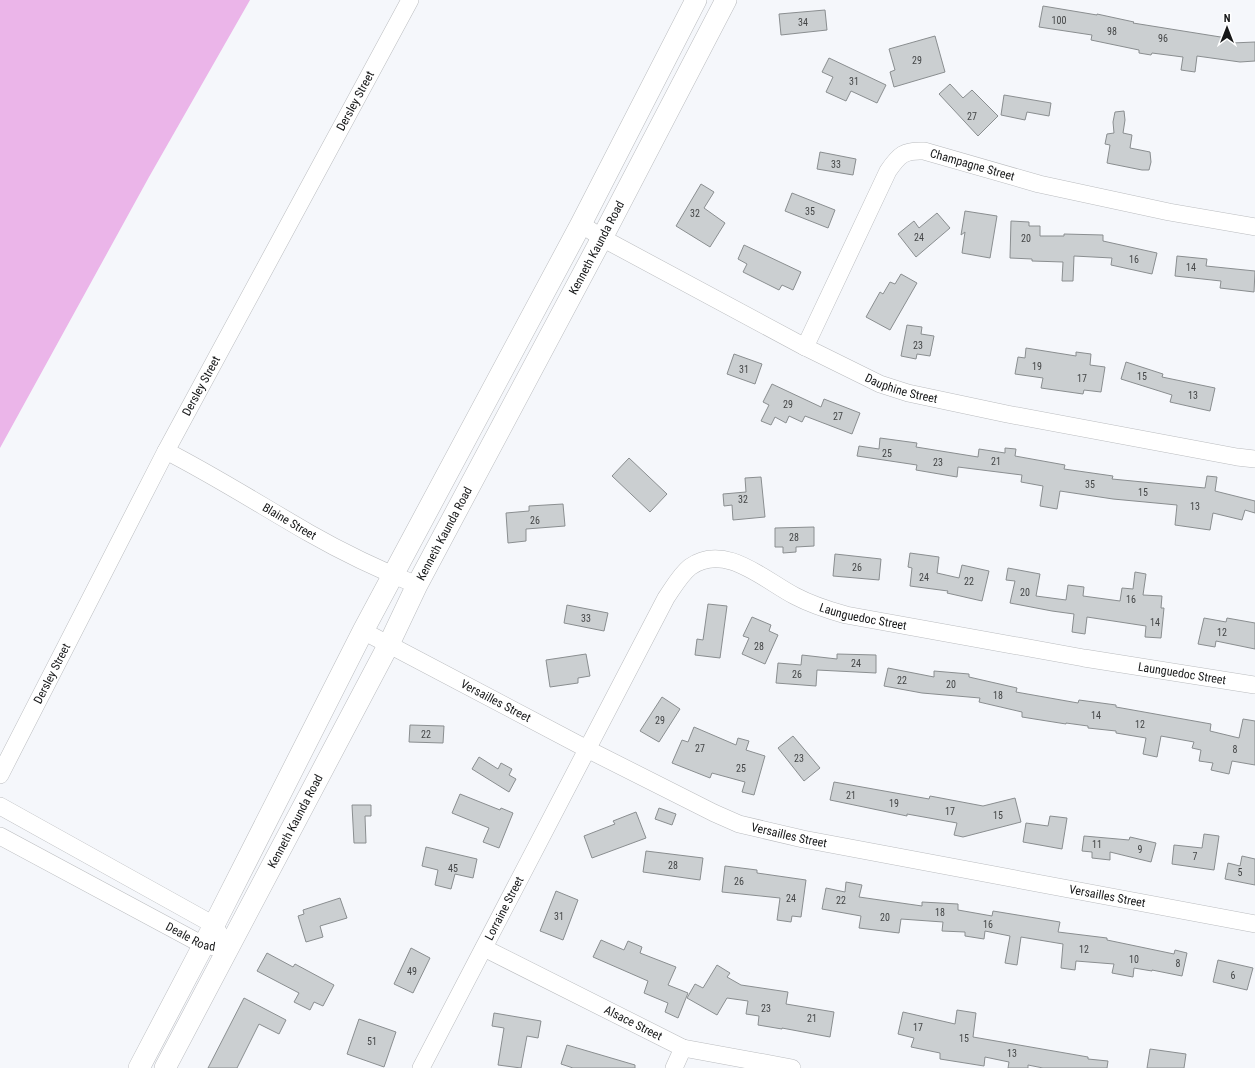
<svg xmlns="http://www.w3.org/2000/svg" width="1255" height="1068" font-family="'Roboto Condensed',sans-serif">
  <rect width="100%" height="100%" fill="#f5f7fb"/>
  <polygon fill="#ebb5e9" points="0,0 250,0 149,177 0,448"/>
  <g fill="#cbcfd1" stroke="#8a8e90">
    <polygon points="1043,6 1097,15 1097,14 1134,22 1133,23 1233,39 1232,43 1255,42 1255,61 1240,62 1197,56 1195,72 1181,70 1183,57 1152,53 1151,55 1139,53 1139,50 1091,40 1092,35 1039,27"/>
    <polygon points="825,10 827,30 781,35 779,14"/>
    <polygon points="935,36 945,72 894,87 890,72 895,70 889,49"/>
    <polygon points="829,58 886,85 877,103 851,91 846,101 826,92 833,77 822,72"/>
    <polygon points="950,84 963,98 972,90 998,116 978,136 939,94"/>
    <polygon points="1004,95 1051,103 1049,116 1027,112 1025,120 1001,115"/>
    <polygon points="1124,111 1125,120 1123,133 1132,135 1130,148 1150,152 1151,162 1149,170 1142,170 1107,163 1110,145 1105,144 1107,134 1114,133 1113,122 1115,112"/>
    <polygon points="820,152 856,159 853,175 817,169"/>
    <polygon points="701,184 714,192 704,208 725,223 710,247 676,226"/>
    <polygon points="792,193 835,210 828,228 785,211"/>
    <polygon points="965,211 997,216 990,258 962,253 965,232 961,235"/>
    <polygon points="937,213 950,228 916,257 898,234 914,221 919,228"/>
    <polygon points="1011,221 1029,222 1029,226 1040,226 1040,236 1064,236 1064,234 1103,235 1103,241 1157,253 1152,274 1111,265 1112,258 1074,256 1073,281 1062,281 1063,262 1032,261 1032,259 1010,258"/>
    <polygon points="744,245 801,272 793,290 782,285 779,290 743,272 747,264 738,259"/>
    <polygon points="1177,256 1207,259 1206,266 1255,271 1254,292 1220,288 1221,281 1175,276"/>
    <polygon points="901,274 917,283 890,330 866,317 880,292 883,294 890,282 895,284"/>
    <polygon points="907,325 922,327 921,334 934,336 930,356 917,354 916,359 901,356"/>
    <polygon points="1026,348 1076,356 1076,352 1091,354 1090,365 1105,367 1101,392 1084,390 1083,394 1041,388 1043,378 1015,374 1018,357 1025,358"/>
    <polygon points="734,354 762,364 755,384 727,374"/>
    <polygon points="1126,362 1163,374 1162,377 1215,388 1210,411 1170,402 1172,395 1121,379"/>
    <polygon points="772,384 821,407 824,399 860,413 852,434 805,416 802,422 789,416 786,423 775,417 771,425 761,421 769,405 763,402"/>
    <polygon points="880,438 917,443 916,447 978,457 979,449 1005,453 1005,448 1016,449 1015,456 1065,465 1064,469 1113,476 1112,479 1205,488 1207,476 1217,477 1215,491 1255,501 1255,513 1245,510 1242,520 1213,513 1210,530 1175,525 1177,505 1113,499 1060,491 1057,509 1040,506 1043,486 1021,482 1022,475 958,467 957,477 916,470 917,465 857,456 859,446 879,449"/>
    <polygon points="629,458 667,494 650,512 612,476"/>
    <polygon points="761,477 765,517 733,520 732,505 724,506 723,494 746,492 745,478"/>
    <polygon points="563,504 565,526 526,529 526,541 508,543 506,513 529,511 529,506"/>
    <polygon points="814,527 814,546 796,547 796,552 783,553 783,547 775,547 775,528"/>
    <polygon points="910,553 939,557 937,573 959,578 962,565 989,571 982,601 947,593 948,591 910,586 912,568 908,567"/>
    <polygon points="835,554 881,559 879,580 833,576"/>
    <polygon points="1008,568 1040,574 1036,596 1066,600 1068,585 1084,587 1083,596 1120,601 1122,588 1133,589 1135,572 1146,574 1143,595 1162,596 1161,608 1164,608 1161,638 1145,637 1146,626 1087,617 1085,634 1072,632 1074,614 1052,611 1010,603 1015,581 1006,580"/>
    <polygon points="708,604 727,606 720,658 695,655 697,639 703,640"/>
    <polygon points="567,605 608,613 604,631 564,623"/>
    <polygon points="752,617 771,625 769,631 778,635 765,664 742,654 749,638 743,636"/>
    <polygon points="1204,618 1226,622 1227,618 1255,623 1255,649 1216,641 1215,647 1198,644"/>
    <polygon points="586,654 590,676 578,678 578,683 550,687 546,660"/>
    <polygon points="837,654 876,655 876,673 817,670 816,686 776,683 778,663 801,665 802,655 837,659"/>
    <polygon points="888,668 934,677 934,671 969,674 969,677 1017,688 1016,692 1078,703 1079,700 1116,705 1116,707 1211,724 1210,731 1239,738 1243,719 1255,721 1255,765 1232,761 1229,774 1211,770 1213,763 1199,761 1201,750 1192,748 1194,742 1161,736 1157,757 1143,754 1146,738 1116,733 1116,731 1088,728 1088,726 1066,723 1066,724 1022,717 1022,712 979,702 980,698 922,693 884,686"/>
    <polygon points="662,697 680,709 659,742 640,731"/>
    <polygon points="410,725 444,726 443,743 409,742"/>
    <polygon points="694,727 736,745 738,738 749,741 746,750 765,756 754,795 742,792 745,782 712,773 710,778 672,763 682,740 688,742"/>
    <polygon points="793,736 820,768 804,781 778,748"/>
    <polygon points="479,757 498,769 501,763 512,769 509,775 516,779 509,792 472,769"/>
    <polygon points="834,782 929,799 930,796 983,806 1015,798 1021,822 963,837 954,835 957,823 907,814 907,816 830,800"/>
    <polygon points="460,794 500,810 501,808 513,813 499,848 483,842 489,828 452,813"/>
    <polygon points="352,805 371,805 371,816 365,816 366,843 354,843"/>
    <polygon points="659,808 676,814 672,825 655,819"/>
    <polygon points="636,812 646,838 592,858 584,836 615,824 613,821"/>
    <polygon points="1050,816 1067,818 1062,849 1023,842 1026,823 1048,826"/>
    <polygon points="1204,834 1219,836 1214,870 1172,864 1174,845 1202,848"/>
    <polygon points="1084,836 1129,840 1130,837 1156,843 1151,862 1110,852 1110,860 1092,858 1092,852 1082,851"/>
    <polygon points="426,847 477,859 473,878 455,874 451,889 435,885 438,870 422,866"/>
    <polygon points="646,851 703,858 700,880 643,872"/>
    <polygon points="1242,856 1255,859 1255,885 1225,879 1228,863 1240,866"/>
    <polygon points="725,866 757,870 757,873 806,880 801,917 792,916 791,922 777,920 780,898 722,892"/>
    <polygon points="846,882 862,885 859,897 922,906 922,902 958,904 958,910 992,916 993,911 1060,922 1058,932 1107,938 1107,940 1174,954 1175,950 1187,953 1182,976 1152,970 1152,971 1134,968 1133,977 1112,973 1114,964 1076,961 1075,970 1061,968 1063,944 1021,937 1017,965 1005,963 1010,936 985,931 984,939 965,936 965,932 942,931 943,922 901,919 899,933 859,928 861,916 822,909 826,888 845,892"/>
    <polygon points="556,891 578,900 563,940 540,931"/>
    <polygon points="340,898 347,918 320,926 323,937 306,942 298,916 304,914 303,910"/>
    <polygon points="601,940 624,950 628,941 642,947 640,953 676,967 668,985 688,993 678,1018 665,1012 668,1003 644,993 648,981 593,957"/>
    <polygon points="411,948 430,958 413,993 394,984"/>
    <polygon points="267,953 293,967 295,964 334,985 323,1006 314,1002 310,1010 294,1002 299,993 257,971"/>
    <polygon points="1218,960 1253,968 1247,990 1213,982"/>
    <polygon points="717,965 730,973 727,977 741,985 788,992 786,1004 834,1012 830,1037 782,1028 782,1029 758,1025 759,1016 746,1014 748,1001 727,998 717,1015 687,998 695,984 703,988"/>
    <polygon points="244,998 286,1020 279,1034 259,1024 237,1068 208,1068"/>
    <polygon points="957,1010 976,1013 973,1037 1088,1057 1088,1059 1108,1061 1107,1068 1043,1068 1028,1065 1028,1068 1008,1068 1009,1062 985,1057 984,1066 940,1059 940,1053 911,1047 914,1038 898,1034 903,1012 955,1024"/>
    <polygon points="494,1013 541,1021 538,1038 527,1036 521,1068 498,1065 504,1028 492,1026"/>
    <polygon points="359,1019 396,1032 384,1067 347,1054"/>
    <polygon points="567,1045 635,1065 635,1068 573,1068 561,1064"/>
    <polygon points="1150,1049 1186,1054 1184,1068 1147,1068"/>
  </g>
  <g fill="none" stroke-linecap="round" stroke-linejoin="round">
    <g stroke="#babcbf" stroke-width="18">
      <g id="minor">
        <path id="s1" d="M 581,224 L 602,238 L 805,347 L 880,384 L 908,393 L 1007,414 L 1237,457 L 1255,459"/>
        <path id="s2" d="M 805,347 L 888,171 C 899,155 904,150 924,151 L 1039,184 L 1169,212 L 1255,227"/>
        <path id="s3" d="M 166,451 C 215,476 262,506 309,533 C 344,553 380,570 417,585"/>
        <path id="s4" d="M 363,631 L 587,749 L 714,813 L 739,824 L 803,839 L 1255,924"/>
        <path id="s5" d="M 0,775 L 166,451 L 410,0"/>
        <polyline points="0,806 214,925 228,948"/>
        <path id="s6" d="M 0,836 L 203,945 L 216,947"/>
        <path id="s7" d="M 484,948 L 683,1048 L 792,1068"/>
        <path id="s8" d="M 421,1068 L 666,598 C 673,588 680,575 690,567 C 725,542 764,580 795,596 C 812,605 828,610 846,615 L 1084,658 L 1255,685"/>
        <polyline points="674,1068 683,1048"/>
      </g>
    </g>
    <g stroke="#babcbf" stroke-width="22">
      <g id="major">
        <polyline points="139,1068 214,925 363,631 581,224 696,0"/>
        <path id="s9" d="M 165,1068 L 389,644 L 417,585 L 602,238 L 726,0"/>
      </g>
    </g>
    <use href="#minor" stroke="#fff" stroke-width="17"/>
    <use href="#major" stroke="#fff" stroke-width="21"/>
  </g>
  <g text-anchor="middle" stroke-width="3" stroke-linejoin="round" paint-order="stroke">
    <g font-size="10" fill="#444647">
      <text x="1059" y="24">100</text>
      <text x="803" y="26">34</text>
      <text x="1112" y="35">98</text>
      <text x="1163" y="42">96</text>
      <text x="917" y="64">29</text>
      <text x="854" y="85">31</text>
      <text x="972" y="120">27</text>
      <text x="836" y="168">33</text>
      <text x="810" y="215">35</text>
      <text x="695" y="217">32</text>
      <text x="919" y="241">24</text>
      <text x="1026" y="242">20</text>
      <text x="1134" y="263">16</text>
      <text x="1191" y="271">14</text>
      <text x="918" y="349">23</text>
      <text x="1037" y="370">19</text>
      <text x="744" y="373">31</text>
      <text x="1142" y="380">15</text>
      <text x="1082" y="382">17</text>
      <text x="1193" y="399">13</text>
      <text x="788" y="408">29</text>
      <text x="838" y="420">27</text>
      <text x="887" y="457">25</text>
      <text x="996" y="465">21</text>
      <text x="938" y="466">23</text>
      <text x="1090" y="488">35</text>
      <text x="1143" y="496">15</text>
      <text x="743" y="503">32</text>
      <text x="1195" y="510">13</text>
      <text x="535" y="524">26</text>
      <text x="794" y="541">28</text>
      <text x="857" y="571">26</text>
      <text x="924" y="581">24</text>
      <text x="969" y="585">22</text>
      <text x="1025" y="596">20</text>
      <text x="1131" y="603">16</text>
      <text x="586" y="622">33</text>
      <text x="1155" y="626">14</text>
      <text x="1222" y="636">12</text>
      <text x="759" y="650">28</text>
      <text x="856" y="667">24</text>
      <text x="797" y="678">26</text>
      <text x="902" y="684">22</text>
      <text x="951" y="688">20</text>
      <text x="998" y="699">18</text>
      <text x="1096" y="719">14</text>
      <text x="660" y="724">29</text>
      <text x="1140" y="728">12</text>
      <text x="426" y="738">22</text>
      <text x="700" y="752">27</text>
      <text x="1235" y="753">8</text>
      <text x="799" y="762">23</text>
      <text x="741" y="772">25</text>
      <text x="851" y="799">21</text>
      <text x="894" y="807">19</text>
      <text x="950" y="815">17</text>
      <text x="998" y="819">15</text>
      <text x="1097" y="848">11</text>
      <text x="1140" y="853">9</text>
      <text x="1195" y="860">7</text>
      <text x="673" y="869">28</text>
      <text x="453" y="872">45</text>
      <text x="1240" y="876">5</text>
      <text x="739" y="885">26</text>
      <text x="791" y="902">24</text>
      <text x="841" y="904">22</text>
      <text x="940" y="916">18</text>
      <text x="559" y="920">31</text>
      <text x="885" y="921">20</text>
      <text x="988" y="928">16</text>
      <text x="1084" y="953">12</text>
      <text x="1134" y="963">10</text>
      <text x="1178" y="967">8</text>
      <text x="412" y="975">49</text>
      <text x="1233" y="979">6</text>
      <text x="766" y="1012">23</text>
      <text x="812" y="1022">21</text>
      <text x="918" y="1031">17</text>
      <text x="964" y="1042">15</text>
      <text x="372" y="1045">51</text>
      <text x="1012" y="1057">13</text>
    </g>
    <g font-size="12" fill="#171819" stroke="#fff">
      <text dy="4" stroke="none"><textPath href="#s5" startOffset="762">Dersley Street</textPath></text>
      <text dy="4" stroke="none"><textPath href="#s2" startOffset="289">Champagne Street</textPath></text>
      <text dy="4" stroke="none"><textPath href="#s9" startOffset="927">Kenneth Kaunda Road</textPath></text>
      <text dy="4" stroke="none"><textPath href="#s5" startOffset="438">Dersley Street</textPath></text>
      <text dy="4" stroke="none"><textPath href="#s1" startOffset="361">Dauphine Street</textPath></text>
      <text dy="4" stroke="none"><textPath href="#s3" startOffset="142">Blaine Street</textPath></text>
      <text dy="4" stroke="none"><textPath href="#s9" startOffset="603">Kenneth Kaunda Road</textPath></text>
      <text dy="4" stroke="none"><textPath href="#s8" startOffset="757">Launguedoc Street</textPath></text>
      <text dy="4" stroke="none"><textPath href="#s5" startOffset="114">Dersley Street</textPath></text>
      <text dy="4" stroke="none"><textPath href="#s8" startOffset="1081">Launguedoc Street</textPath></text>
      <text dy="4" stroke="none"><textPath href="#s4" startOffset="150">Versailles Street</textPath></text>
      <text dy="4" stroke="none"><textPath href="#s9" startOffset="279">Kenneth Kaunda Road</textPath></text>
      <text dy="4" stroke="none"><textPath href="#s4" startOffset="474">Versailles Street</textPath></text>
      <text dy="4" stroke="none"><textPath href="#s4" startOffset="798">Versailles Street</textPath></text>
      <text dy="4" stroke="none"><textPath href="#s8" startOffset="180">Lorraine Street</textPath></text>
      <text dy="4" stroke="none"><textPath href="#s6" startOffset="216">Deale Road</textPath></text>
      <text dy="4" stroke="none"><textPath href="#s7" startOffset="167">Alsace Street</textPath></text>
    </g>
  </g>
  <g transform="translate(1227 28)" stroke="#ffffff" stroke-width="3" paint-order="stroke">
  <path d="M0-3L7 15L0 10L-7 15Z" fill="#171819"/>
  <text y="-6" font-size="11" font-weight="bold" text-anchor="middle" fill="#171819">N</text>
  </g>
</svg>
